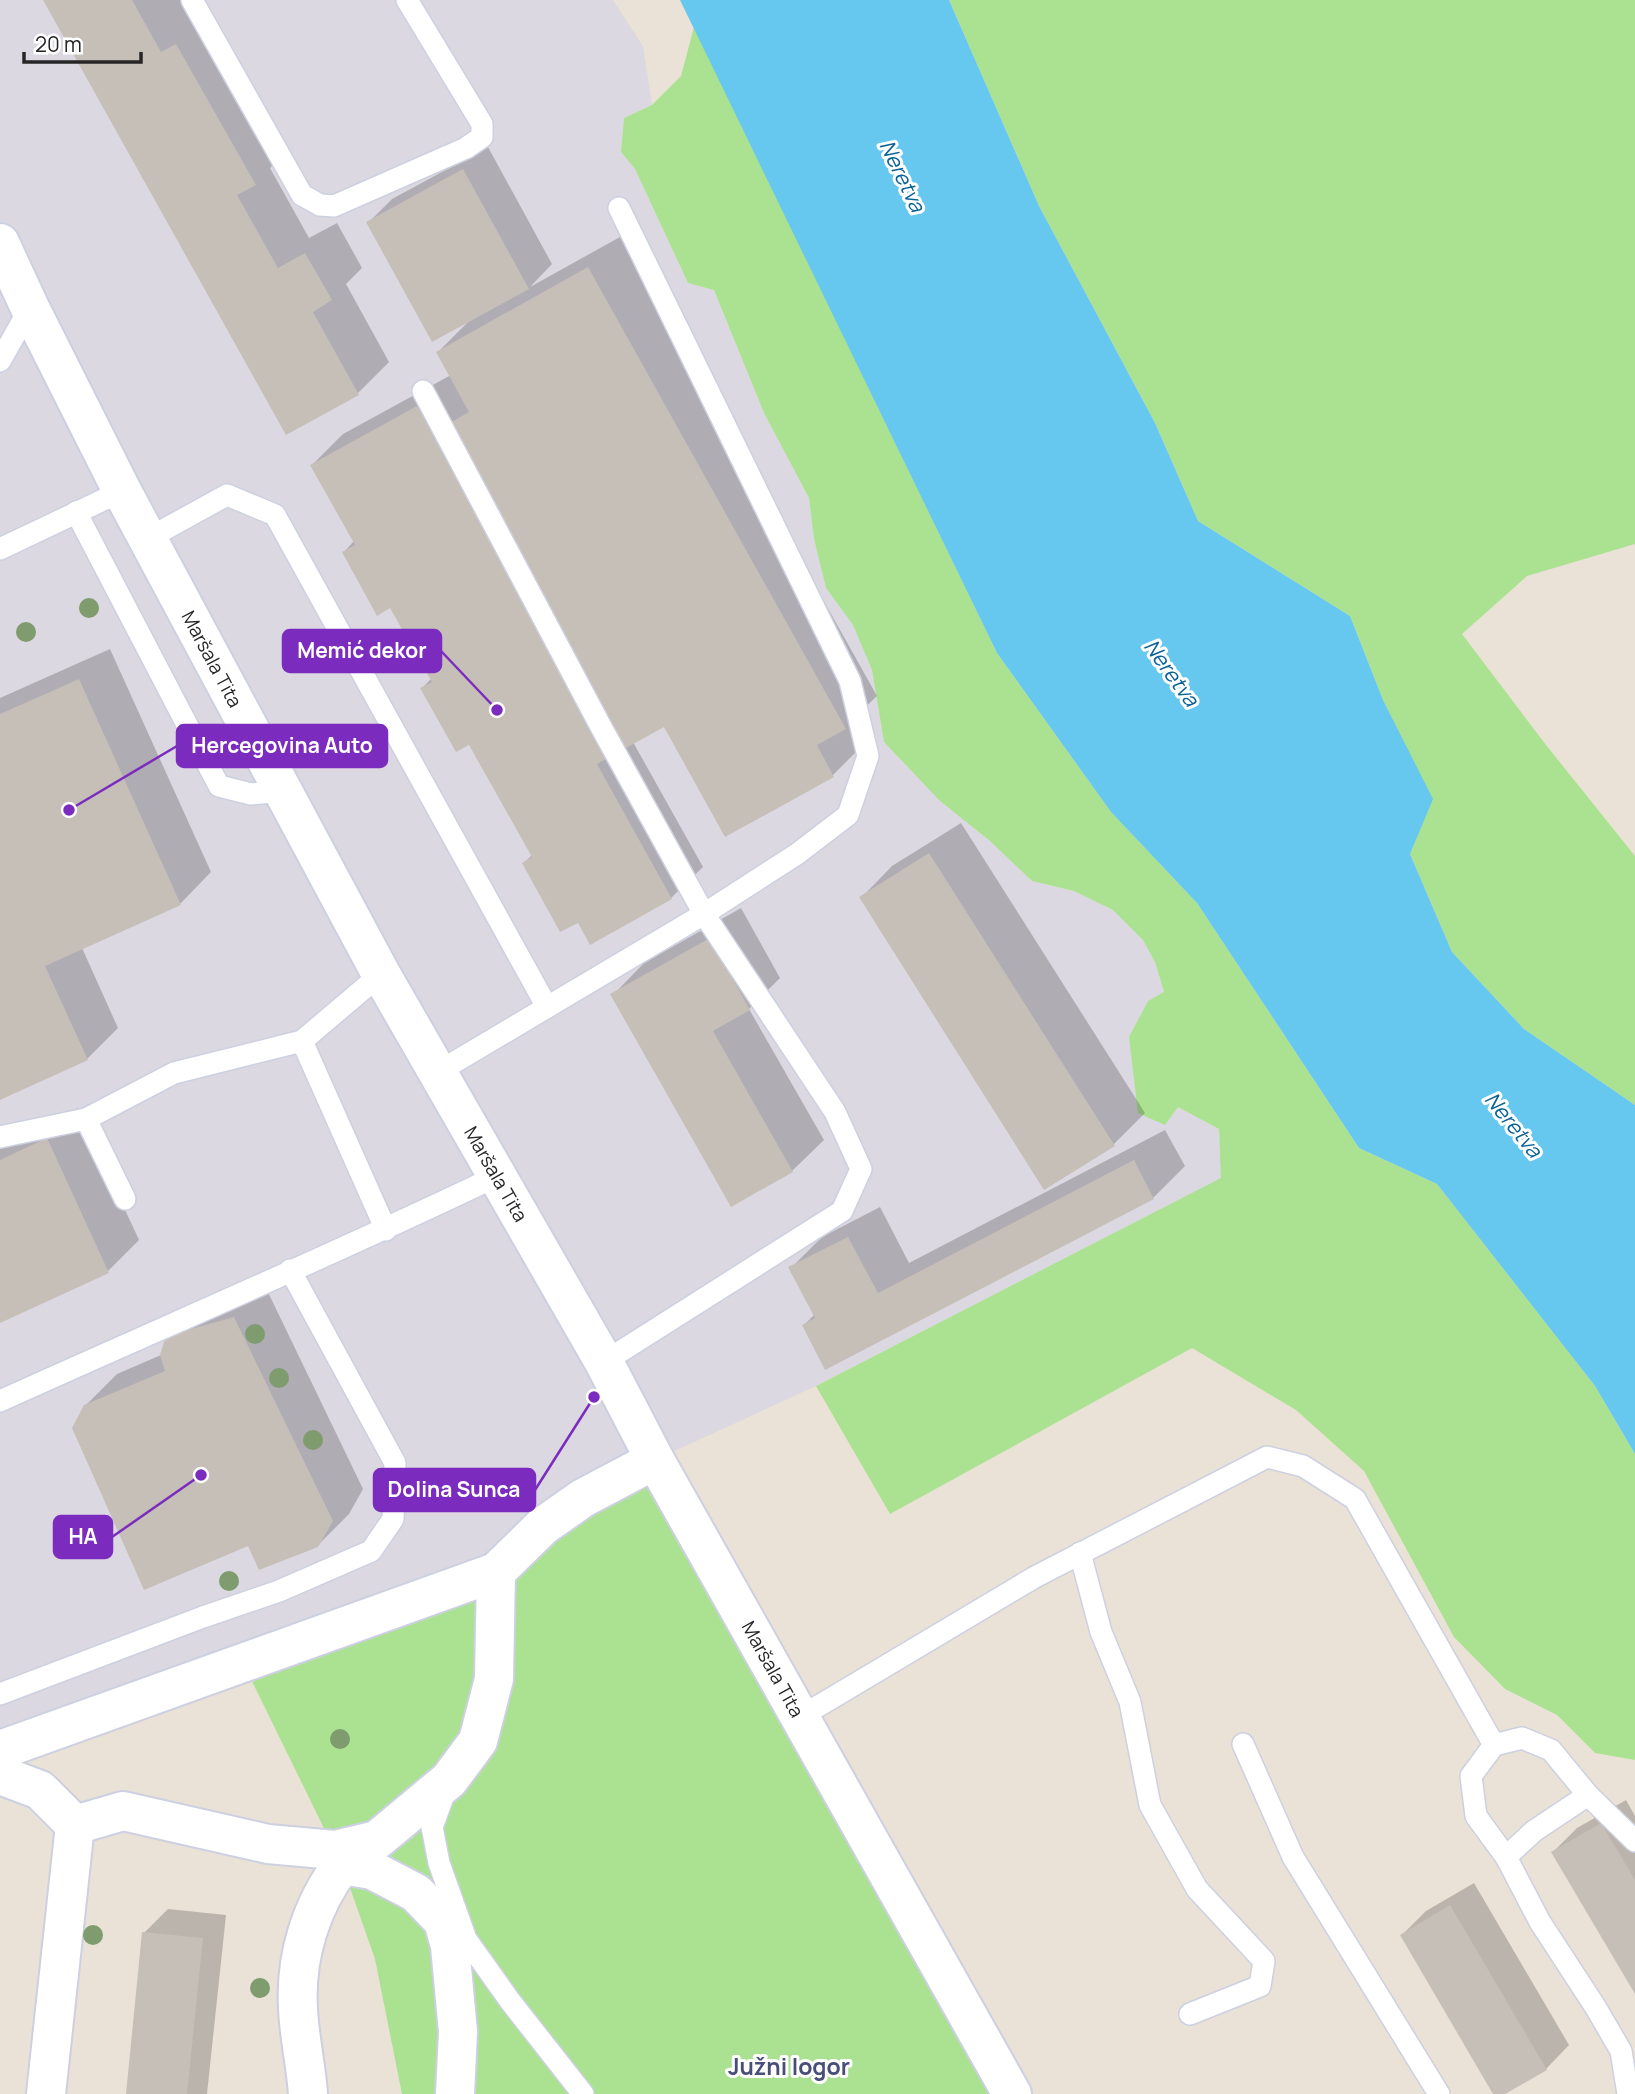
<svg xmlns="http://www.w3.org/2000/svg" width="1635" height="2094" font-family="Manrope,sans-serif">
  <rect width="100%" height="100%" fill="#eae2d7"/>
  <polygon fill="#dbd8e1" points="0,0 613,0 643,46 652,105 624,118 621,152 635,169 688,283 714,290 764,413 809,498 814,539 826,588 853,625 872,670 884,742 940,801 990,841 1032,881 1074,891 1113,910 1143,940 1155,962 1164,993 1178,1107 1219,1129 1222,1178 816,1386 655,1460 496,1572 0,1750"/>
  <g fill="#abe291">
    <polygon points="949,0 1635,0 1635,544 1527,576 1462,634 1546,745 1635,856 1635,1105 1524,1029 1452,952 1410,854 1432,799 1383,700 1350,616 1198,521 1155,423 1039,206"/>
    <polygon points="694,27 997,653 1111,812 1197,903 1359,1148 1437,1184 1595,1386 1635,1454 1635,1760 1595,1753 1557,1715 1505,1689 1454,1637 1364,1471 1296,1410 1192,1348 890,1514 816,1386 1221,1178 1219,1129 1178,1107 1165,1125 1138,1113 1129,1037 1148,1001 1164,992 1155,962 1143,940 1113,910 1074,891 1032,881 990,841 940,801 884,742 872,670 853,625 826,588 814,539 809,498 764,413 714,290 688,283 635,169 621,152 624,118 652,105 681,76"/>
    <polygon points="655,1460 1012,2094 402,2094 375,1959 342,1865 243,1663 456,1586"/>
  </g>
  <polygon fill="#66c7ef" points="680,0 949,0 1039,206 1155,423 1198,521 1350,616 1383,700 1433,799 1410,854 1452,952 1524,1029 1635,1105 1635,1454 1595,1386 1437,1184 1359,1148 1197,903 1111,812 997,653"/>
  <g fill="#0003">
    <polygon points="45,0 181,0 193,22 286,153 270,168 309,238 337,223 362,268 346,284 389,362 358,393"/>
    <polygon points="488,147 552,264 530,287 620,237 877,696 851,721 864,744 833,775 664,725 633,742 703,867 671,898 579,920 524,863 532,855 470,742 422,688 432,678 391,606 344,552 354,541 312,465 343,434 451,375 438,352 470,320 368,223 392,199"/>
    <polygon points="110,649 211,872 180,904 82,948 118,1028 87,1059 0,1098 0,698"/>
    <polygon points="961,823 1145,1113 1113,1145 861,898 892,866"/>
    <polygon points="741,908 780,978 749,1009 824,1140 792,1171 613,995 644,963"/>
    <polygon points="78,1108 139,1240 108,1271 0,1321 0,1144"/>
    <polygon points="1165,1130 1185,1166 1153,1198 826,1367 804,1325 815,1314 791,1268 822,1237 880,1207 909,1263"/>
    <polygon points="265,1286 363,1489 349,1514 317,1546 249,1544 85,1406 117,1374 161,1355 168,1337"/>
    <polygon points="1626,1800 1635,1816 1635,1991 1553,1852 1577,1828"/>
    <polygon points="1474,1883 1569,2045 1546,2069 1501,2094 1495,2094 1402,1935 1426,1911"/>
    <polygon points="168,1909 226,1915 207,2094 128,2094 144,1933"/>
  </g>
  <g fill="#c5bfb7">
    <polygon points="43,0 132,0 161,52 176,44 256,185 237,195 278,268 305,253 332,300 313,312 359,395 286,435"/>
    <polygon points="463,169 529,289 432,342 366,222"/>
    <polygon points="588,267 846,729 817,745 834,777 725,837 664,727 597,764 672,899 590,945 578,923 560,932 522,863 532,857 469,745 456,752 420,688 432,682 390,608 377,616 342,552 355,545 310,465 417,406 432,433 469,412 436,352"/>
    <polygon points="79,679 181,905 45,966 88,1060 0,1100 0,714"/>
    <polygon points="929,853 1115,1146 1044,1190 859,897"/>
    <polygon points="710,938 750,1010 713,1031 793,1172 731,1207 610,994"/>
    <polygon points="47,1138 109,1273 0,1323 0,1160"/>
    <polygon points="1134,1160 1154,1199 825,1370 802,1325 815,1318 788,1267 848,1237 878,1293"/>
    <polygon points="234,1317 333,1521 318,1547 259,1570 248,1546 144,1590 72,1428 84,1405 165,1371 160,1355 166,1336"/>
    <polygon points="1601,1823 1635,1880 1635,1994 1551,1852"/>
    <polygon points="1450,1905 1547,2070 1505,2094 1493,2094 1400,1935"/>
    <polygon points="142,1932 203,1938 187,2094 126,2094"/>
  </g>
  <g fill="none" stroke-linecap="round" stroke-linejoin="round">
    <g stroke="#ccd0e0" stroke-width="24">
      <g id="lane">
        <polyline points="192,0 302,195 320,205 334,206 466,148 482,137 482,124 407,0"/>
        <polyline points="0,361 30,308"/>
        <polyline points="423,391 600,725 704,914 835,1112 861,1169 842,1211 604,1362"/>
        <polyline points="76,512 219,786 251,794 283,791"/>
        <polyline points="147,539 227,495 275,515 547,1007"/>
        <polyline points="0,549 122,491"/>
        <polyline points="302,1041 386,1230"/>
        <polyline points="438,1072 704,914 797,854 848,815 868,756 850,681 619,208"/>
        <polyline points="86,1119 125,1199"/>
        <polyline points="0,1137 86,1119 174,1073 302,1041 381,974"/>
        <path d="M 0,1401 C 166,1326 333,1255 497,1176"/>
        <polyline points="1080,1553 1101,1632 1130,1702 1150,1805 1197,1889 1264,1961 1260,1986 1190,2014"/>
        <polyline points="0,1694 203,1617 279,1591 371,1551 393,1519 395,1463 290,1270"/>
        <polyline points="800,1717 1035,1577 1267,1457 1303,1466 1355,1499 1494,1745 1522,1738 1551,1750 1588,1795 1635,1841"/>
        <polyline points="1243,1744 1293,1857 1439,2094"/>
        <polyline points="1494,1745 1471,1776 1476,1816 1506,1857"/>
        <polyline points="446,1789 432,1827 439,1863 466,1939 510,2001 583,2094"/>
        <polyline points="1588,1795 1534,1831 1506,1857 1540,1922 1596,2008 1621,2051 1628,2094"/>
      </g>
    </g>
    <g stroke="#ccd0e0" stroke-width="42">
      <g id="street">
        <polyline points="0,1750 496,1572 543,1526 583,1498 655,1460"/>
        <polyline points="0,1775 40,1790 75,1825 46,2094"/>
        <polyline points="75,1825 123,1811 268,1844 335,1850 377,1840 449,1780 478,1741 494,1679 496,1572"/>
        <polyline points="335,1850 342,1865 372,1870 416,1893 443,1921 450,1946 458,2032 455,2094"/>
        <path d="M 308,2094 C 306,2065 299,2036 298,2008 C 295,1957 311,1905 342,1865"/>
      </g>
    </g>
    <g stroke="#ccd0e0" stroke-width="42">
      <polyline id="secondary" points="0,243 30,308 122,491 381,974 604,1362 655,1460 1012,2094"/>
    </g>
    <use href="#lane" stroke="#fff" stroke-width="21"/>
    <use href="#street" stroke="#fff" stroke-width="38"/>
    <use href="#secondary" stroke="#fff" stroke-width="38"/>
  </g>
  <g fill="#7e9c6d">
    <circle cx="89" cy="608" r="10"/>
    <circle cx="26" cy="632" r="10"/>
    <circle cx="255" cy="1334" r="10"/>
    <circle cx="279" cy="1378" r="10"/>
    <circle cx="313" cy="1440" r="10"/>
    <circle cx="229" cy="1581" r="10"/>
    <circle cx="340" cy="1739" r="10"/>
    <circle cx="93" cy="1935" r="10"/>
    <circle cx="260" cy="1988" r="10"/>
  </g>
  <g text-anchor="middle" stroke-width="6" stroke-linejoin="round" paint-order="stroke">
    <g font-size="19" fill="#262626" stroke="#fff">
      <text transform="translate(212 659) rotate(62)" y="7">Maršala Tita</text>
      <text transform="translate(496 1174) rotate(60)" y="7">Maršala Tita</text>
      <text transform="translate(773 1669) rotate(61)" y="7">Maršala Tita</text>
    </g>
    <g font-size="21" font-style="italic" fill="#0b6296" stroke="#fff">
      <text transform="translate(902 176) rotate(64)" y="7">Neretva</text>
      <text transform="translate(1171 673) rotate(54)" y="7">Neretva</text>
      <text transform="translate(1513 1125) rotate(51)" y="7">Neretva</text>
    </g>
    <g font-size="23" font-weight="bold" fill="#474e77" stroke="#fff">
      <text x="789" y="2075">Južni logor</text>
    </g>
  </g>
  <path fill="none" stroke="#7b2cbf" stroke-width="2.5" d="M497 710L441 651M69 810L177 746M594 1397L535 1490M201 1475L112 1537"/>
  <g fill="#7b2cbf" stroke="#fff" stroke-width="2.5">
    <circle cx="497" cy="710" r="7"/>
    <circle cx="69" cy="810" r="7"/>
    <circle cx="594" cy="1397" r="7"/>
    <circle cx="201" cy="1475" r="7"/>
  </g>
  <g fill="#7b2cbf" stroke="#7b2cbf" stroke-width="2.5">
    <rect x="283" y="630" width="158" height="42" rx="7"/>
    <rect x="177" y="725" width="210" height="42" rx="7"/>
    <rect x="374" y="1469" width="161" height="42" rx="7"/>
    <rect x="54" y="1516" width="58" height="42" rx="7"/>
  </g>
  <g font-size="21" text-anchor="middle" font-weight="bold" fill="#fff">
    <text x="362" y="658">Memić dekor</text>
    <text x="282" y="753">Hercegovina Auto</text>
    <text x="454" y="1497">Dolina Sunca</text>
    <text x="83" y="1544">HA</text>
  </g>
  <path d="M24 52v10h117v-10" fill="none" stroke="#262626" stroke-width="3.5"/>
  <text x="35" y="52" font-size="21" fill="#262626" stroke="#ffffff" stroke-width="5" paint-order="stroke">20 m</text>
</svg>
